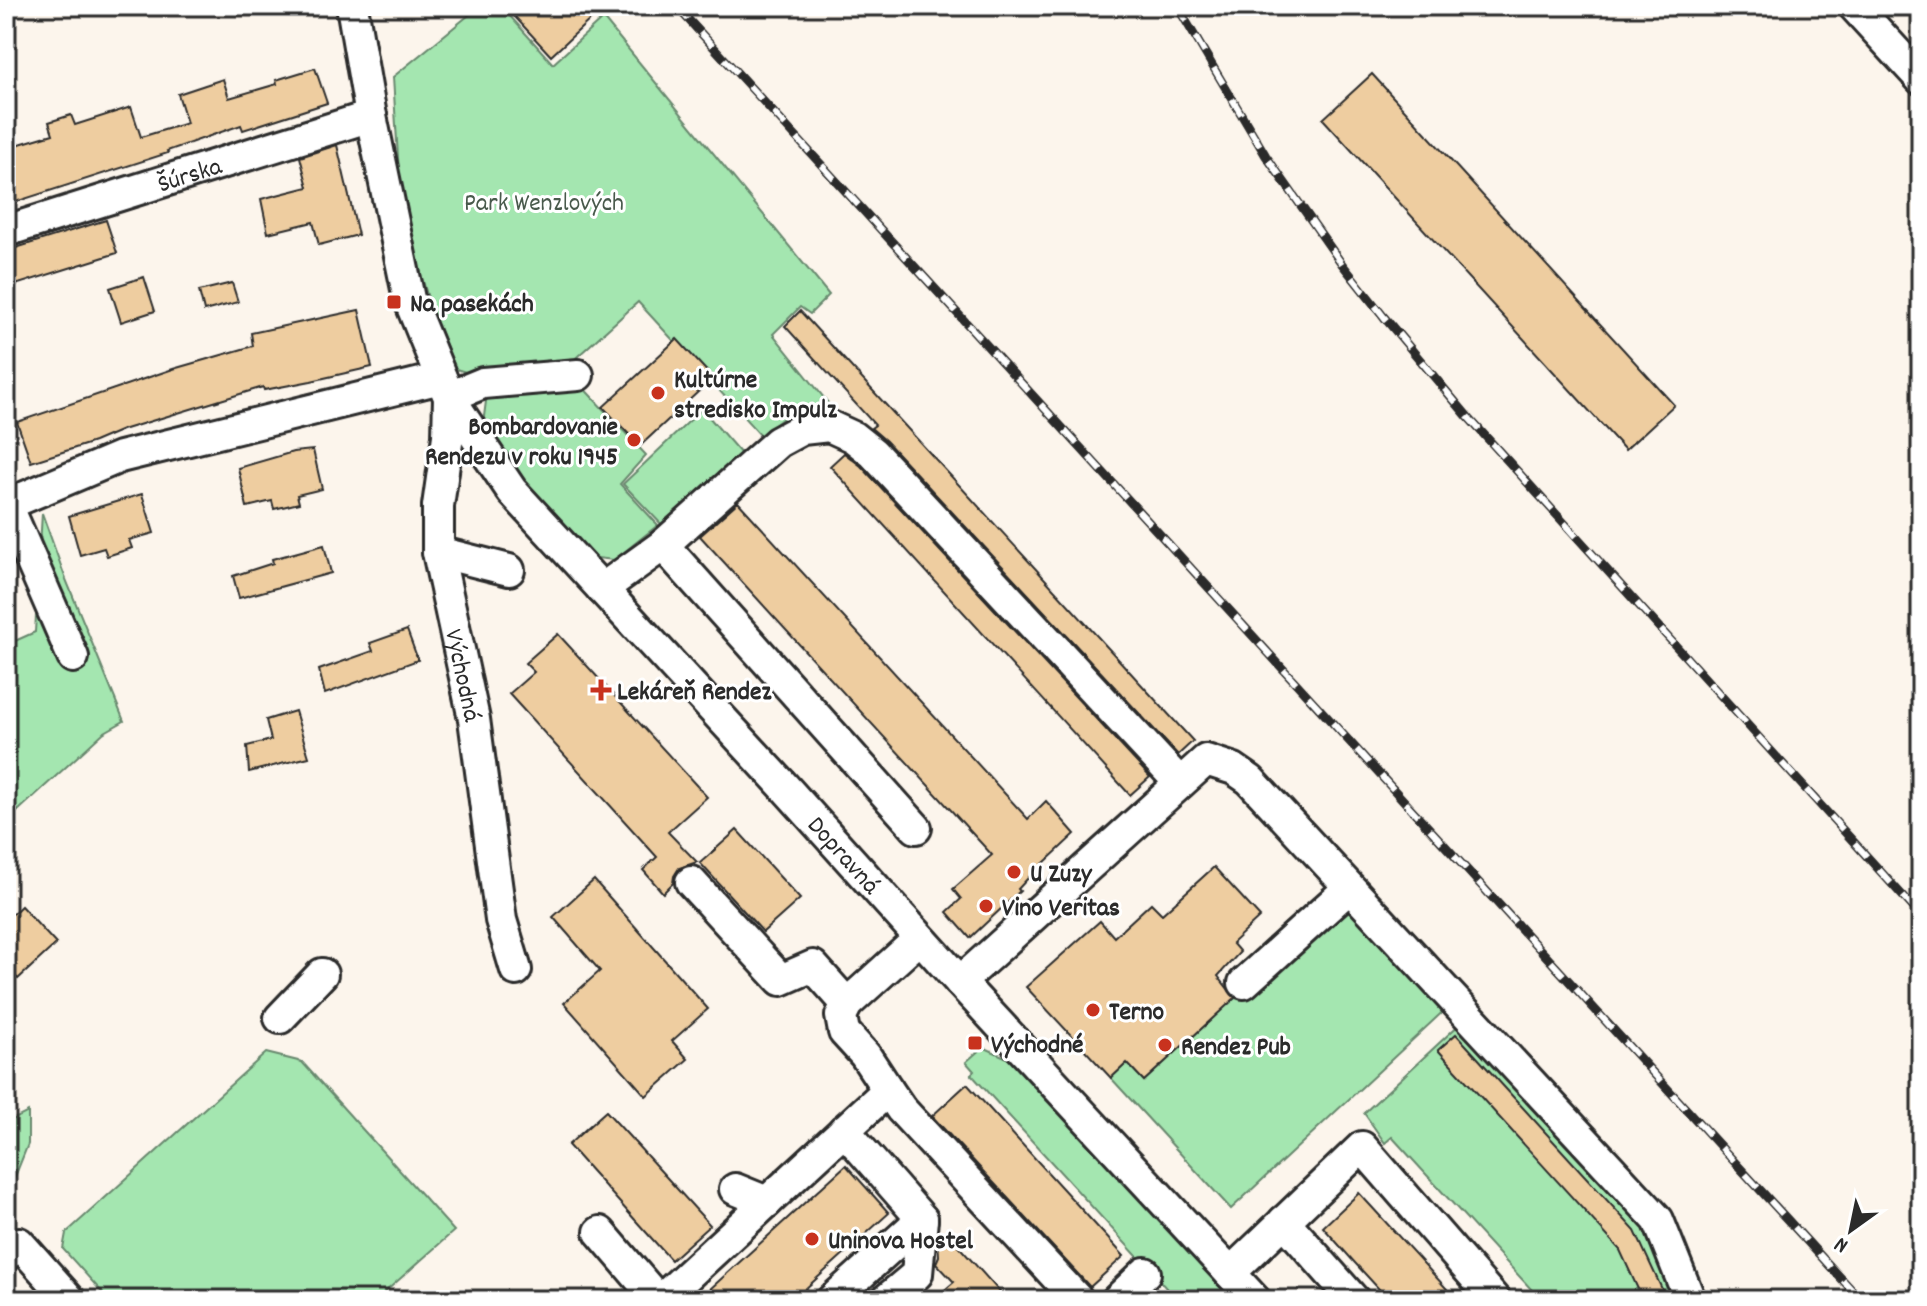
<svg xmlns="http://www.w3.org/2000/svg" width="1927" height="1306" font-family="Dekko,sans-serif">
  <rect width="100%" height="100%" fill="#fcf5ec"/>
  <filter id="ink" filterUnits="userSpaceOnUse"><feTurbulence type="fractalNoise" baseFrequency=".0125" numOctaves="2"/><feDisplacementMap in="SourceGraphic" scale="16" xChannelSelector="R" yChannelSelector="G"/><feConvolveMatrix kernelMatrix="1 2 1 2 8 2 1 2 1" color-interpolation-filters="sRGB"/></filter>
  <g filter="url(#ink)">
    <g fill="#a4e6b0" stroke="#68886e" stroke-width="2">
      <polygon points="480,6 501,6 553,64 603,18 829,295 810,314 800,307 773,334 828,403 825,411 782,419 761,436 638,302 568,365 475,375 456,369 432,312 401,206 393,77"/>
      <polygon points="578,382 646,455 620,484 658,525 614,560 588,557 526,484 483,424 486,401 495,388"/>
      <polygon points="702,409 742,455 664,527 623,484"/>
      <polygon points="42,513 65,577 124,721 103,733 6,822 6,645 35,632"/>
      <polygon points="1358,905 1450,1005 1231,1209 1111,1078 1127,1063 1144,1081 1335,907"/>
      <polygon points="1464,1020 1651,1227 1679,1300 1541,1300 1392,1137 1385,1143 1364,1113"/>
      <polygon points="983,1047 1014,1061 1232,1300 1177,1300 971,1074 974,1071 966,1062"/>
      <polygon points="266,1053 302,1062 454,1231 376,1300 109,1300 63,1249 66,1233"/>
      <polygon points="28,1112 28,1144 12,1184 6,1187 6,1123"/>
    </g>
    <g fill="#eecda0" stroke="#2b2b2b" stroke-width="2">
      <polygon points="505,6 605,6 551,56"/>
      <polygon points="315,68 327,103 243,130 241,125 167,151 168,153 6,205 6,148 53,134 49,122 71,115 75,125 131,107 141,137 187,123 178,94 223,79 229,98 277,84 276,80"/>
      <polygon points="1372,74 1674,405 1625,450 1323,119"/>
      <polygon points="337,145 358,235 319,245 313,222 268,233 261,199 308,187 300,157"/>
      <polygon points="106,220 117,253 6,288 6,251"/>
      <polygon points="144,277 155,311 121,322 110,288"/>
      <polygon points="232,283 238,302 204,311 199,291"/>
      <polygon points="359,310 372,367 311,381 264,390 263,387 122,430 94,442 31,462 17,422 173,369 253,346 251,333"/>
      <polygon points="800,311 1193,741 1178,755 886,441 871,428 875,425 785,326"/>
      <polygon points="677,339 713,378 640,446 603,407"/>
      <polygon points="313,450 322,489 297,495 299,503 274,509 272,501 247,507 238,468 293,452"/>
      <polygon points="844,453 861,466 1150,777 1130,795 830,466"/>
      <polygon points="142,494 154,533 129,540 132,548 107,556 104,548 80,555 69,516"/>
      <polygon points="738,502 1028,819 1046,801 1075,834 1029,877 1018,889 1020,891 970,938 947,912 961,899 953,889 992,855 700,536"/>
      <polygon points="324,545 331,573 239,598 233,576 273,563 272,559"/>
      <polygon points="407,630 418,660 325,694 319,670 373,651 370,643"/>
      <polygon points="558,634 707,797 668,832 697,862 679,868 674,876 673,883 663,893 643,870 657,857 509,694 534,672 525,663"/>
      <polygon points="295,711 309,757 249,772 247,746 271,740 266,720"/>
      <polygon points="737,830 800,899 763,932 700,863"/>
      <polygon points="1214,867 1260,917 1232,943 1240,952 1218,976 1235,998 1144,1081 1127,1063 1111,1078 1026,987 1100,921 1114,937 1151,903 1162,914"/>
      <polygon points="594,880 708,1009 672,1041 688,1059 646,1096 564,1003 600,971 553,917"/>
      <polygon points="21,906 56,944 18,979 6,967 6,920"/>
      <polygon points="1456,1034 1635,1231 1667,1300 1643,1300 1620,1250 1438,1050"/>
      <polygon points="967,1084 1124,1256 1090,1287 932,1116"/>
      <polygon points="606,1111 710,1225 671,1260 568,1145"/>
      <polygon points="846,1165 889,1213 793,1300 698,1300"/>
      <polygon points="1359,1193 1457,1300 1389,1300 1355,1263 1323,1227"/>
      <polygon points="946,1232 1007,1300 933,1300 954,1282 936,1263 939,1256 938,1240"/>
    </g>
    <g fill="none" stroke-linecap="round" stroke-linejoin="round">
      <g stroke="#2b2b2b" stroke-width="36">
        <g id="minor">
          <path id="s1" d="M 352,6 L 371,116 L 409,299 L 449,397 L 448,436 L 438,506 L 438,552 L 474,719 L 501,920 L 516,970"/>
          <polyline points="1854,6 1921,79"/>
          <path id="s2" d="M 6,231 L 371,116"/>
          <path id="s3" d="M 449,397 L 512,491 L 781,783 L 960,982 L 1255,1300"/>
          <polyline points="449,397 483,383 578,375"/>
          <polyline points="6,505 120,457 441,378"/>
          <polyline points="7,505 73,657"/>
          <polyline points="663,545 916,828"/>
          <polyline points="438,552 509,570"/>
          <polyline points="602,589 663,545 778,442 802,429 829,426 853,437 873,453 1180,783"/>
          <polyline points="691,882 781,980 813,966 847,1004"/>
          <polyline points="960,982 1206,760 1234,769 1250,780 1658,1220 1690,1300"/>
          <polyline points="1244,983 1349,888"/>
          <polyline points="280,1018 322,974"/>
          <polyline points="888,1090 901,1109 1078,1300"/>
          <polyline points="735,1189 767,1202"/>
          <polyline points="1284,1221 1354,1300"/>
          <polyline points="600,1232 658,1300"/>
          <polyline points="6,1255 19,1243 70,1300"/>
          <polyline points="1230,1273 1362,1147 1495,1300"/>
          <polyline points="661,1300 888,1090 865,1055 844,1032 841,1016 847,1004 920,938"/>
          <polyline points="832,1300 922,1219 844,1130"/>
          <polyline points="886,1300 917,1274 922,1219"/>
          <polyline points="1117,1300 1145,1273"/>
        </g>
      </g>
      <use href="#minor" stroke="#fff" stroke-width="30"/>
      <g stroke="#2b2b2b" stroke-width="9">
        <g id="rail">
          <polyline points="676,6 1861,1300"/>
          <polyline points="1177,6 1266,156 1342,264 1384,317 1468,417 1921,916"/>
        </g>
      </g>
      <use href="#rail" stroke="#fff" stroke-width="6" stroke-dasharray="18" stroke-linecap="butt"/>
    </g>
  </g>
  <g fill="#c8321e" stroke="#fff" stroke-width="3">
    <rect x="386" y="294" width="16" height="16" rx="4"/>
    <circle cx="658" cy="393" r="8"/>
    <circle cx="634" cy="440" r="8"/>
    <path d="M597 678h8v8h8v8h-8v8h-8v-8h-8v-8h8z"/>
    <circle cx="1014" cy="872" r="8"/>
    <circle cx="986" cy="906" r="8"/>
    <circle cx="1093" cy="1010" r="8"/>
    <rect x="967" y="1035" width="16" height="16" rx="4"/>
    <circle cx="1165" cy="1045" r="8"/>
    <circle cx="812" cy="1239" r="8"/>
  </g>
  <g text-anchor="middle" stroke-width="6" stroke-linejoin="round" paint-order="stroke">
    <g font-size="26" fill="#2b2b2b" stroke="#fff">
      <text dy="9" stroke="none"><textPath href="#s2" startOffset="192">Šúrska</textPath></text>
      <text dy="9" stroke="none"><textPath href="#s1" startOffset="686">Východná</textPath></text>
      <text dy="9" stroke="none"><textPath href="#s3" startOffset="606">Dopravná</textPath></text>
    </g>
    <g font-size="26" fill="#495a4c" stroke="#fff">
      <text x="544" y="210">Park Wenzlových</text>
    </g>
    <g font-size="26" font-weight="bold" fill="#2b2b2b" stroke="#fff" text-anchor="start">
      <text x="410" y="311">Na pasekách</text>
      <text x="674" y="387">Kultúrne<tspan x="674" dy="30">stredisko Impulz</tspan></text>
      <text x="618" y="434" text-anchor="end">Bombardovanie<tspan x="618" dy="30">Rendezu v roku 1945</tspan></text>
      <text x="617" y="699">Lekáreň Rendez</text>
      <text x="1030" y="881">U Zuzy</text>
      <text x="1002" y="915">Vino Veritas</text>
      <text x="1109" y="1019">Terno</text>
      <text x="991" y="1052">Východné</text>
      <text x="1181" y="1054">Rendez Pub</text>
      <text x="828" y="1248">Uninova Hostel</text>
    </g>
  </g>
  <rect width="1927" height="1306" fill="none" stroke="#fff" stroke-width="32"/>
  <rect x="16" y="16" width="1895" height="1274" fill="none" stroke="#2b2b2b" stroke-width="3" filter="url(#ink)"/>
  <g transform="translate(1851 1230) rotate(213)" stroke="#ffffff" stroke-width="6" paint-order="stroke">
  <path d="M0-6L14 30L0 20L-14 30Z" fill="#2b2b2b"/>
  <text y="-12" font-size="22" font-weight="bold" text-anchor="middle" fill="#2b2b2b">N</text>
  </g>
</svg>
